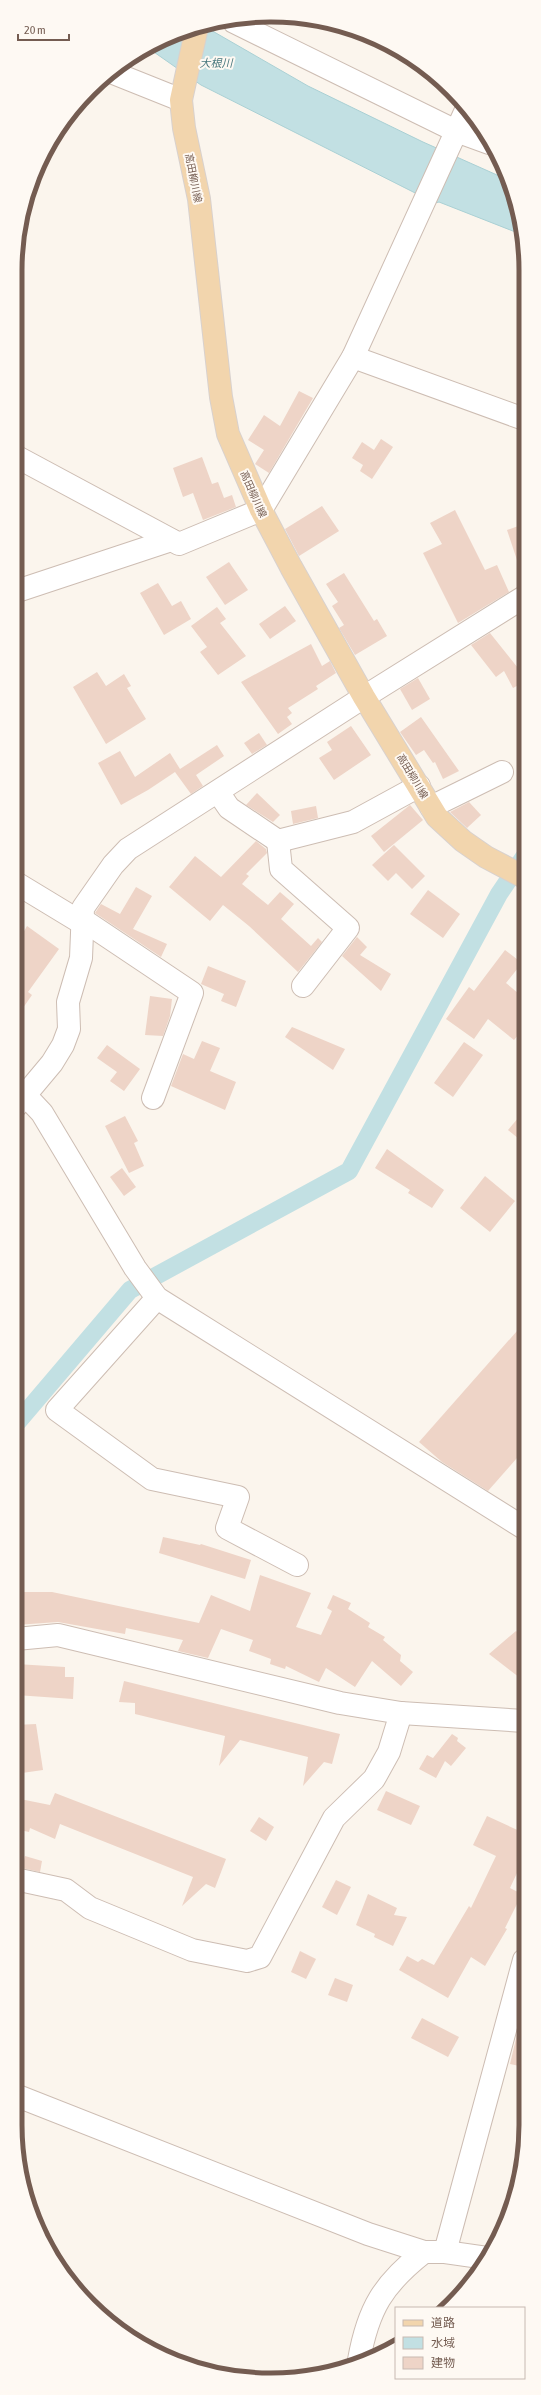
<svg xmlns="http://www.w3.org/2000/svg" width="541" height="2395" font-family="'Asap Condensed','Noto Sans JP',sans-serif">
  <rect width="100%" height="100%" fill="#fbf5ed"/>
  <polygon fill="#c2e0e3" stroke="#aad0d4" points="202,25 308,86 423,142 506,179 523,235 439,202 435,203 201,85 151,50"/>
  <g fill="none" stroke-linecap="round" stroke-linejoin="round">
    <polyline stroke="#c2e0e3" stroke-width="18" points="16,1424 130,1290 349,1171 499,894 524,857"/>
  </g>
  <g fill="#eed4c7">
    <polygon points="299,391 313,398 269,473 255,464 264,450 248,440 264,415 280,426"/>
    <polygon points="381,439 393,447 372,479 360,471 363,465 352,458 362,442 374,450"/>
    <polygon points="202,457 212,484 218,482 224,498 232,495 236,507 203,520 193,493 183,497 173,468"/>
    <polygon points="322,506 339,531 299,556 285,529"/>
    <polygon points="455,510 485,570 497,565 509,592 458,623 423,553 442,544 430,523"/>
    <polygon points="524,524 524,572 521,572 507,530"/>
    <polygon points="229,562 248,590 225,605 206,577"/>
    <polygon points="344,573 374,621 377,619 387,636 355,655 339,628 344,625 332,606 338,602 326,584"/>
    <polygon points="158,583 172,606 181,601 191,619 164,635 140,593"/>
    <polygon points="285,606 296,621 270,639 259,624"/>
    <polygon points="217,607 226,619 220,623 246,656 218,675 200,652 207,647 191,626"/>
    <polygon points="490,633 518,668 524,665 524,682 513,688 504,671 496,677 471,645"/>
    <polygon points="311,644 322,666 330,661 336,673 316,686 318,689 288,708 292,713 287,717 292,724 278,734 241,682"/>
    <polygon points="97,672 106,686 124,674 131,686 127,688 146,719 106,744 73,687"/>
    <polygon points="418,678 430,699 412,710 400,689"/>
    <polygon points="421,717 459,771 443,779 435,762 433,763 424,750 416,755 400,732"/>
    <polygon points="351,726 371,755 334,780 319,758 332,750 327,742"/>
    <polygon points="259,733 267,745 252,754 244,743"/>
    <polygon points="217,745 224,756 196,775 203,786 191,794 175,772 148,790 121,805 98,763 120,751 135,777 170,753 180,769"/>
    <polygon points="257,793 280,815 273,822 246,805"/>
    <polygon points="469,802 481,815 467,828 450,812"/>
    <polygon points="410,805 423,820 384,852 371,836"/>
    <polygon points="316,806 318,818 293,824 291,811"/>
    <polygon points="256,841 266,849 267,853 246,874 249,876 242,884 268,905 280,892 294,904 281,919 311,946 318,938 322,942 298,972 249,926 223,905 210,921 169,887 195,856 221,877"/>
    <polygon points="394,845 425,876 412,889 396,873 388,881 372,865"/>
    <polygon points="136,887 152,896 133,929 167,944 161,957 95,913 101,904 120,914"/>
    <polygon points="428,890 460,914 443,938 410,914"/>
    <polygon points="27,926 59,949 28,992 32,995 16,1018 16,928 23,933"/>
    <polygon points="357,937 367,947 360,955 391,974 381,991 342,956"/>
    <polygon points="505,950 522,963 506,983 524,998 524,1028 514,1040 488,1019 474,1039 446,1019 469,987 474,991"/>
    <polygon points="208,966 246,981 236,1007 221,1001 224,994 201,984"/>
    <polygon points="150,996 172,999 170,1016 163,1036 145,1035"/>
    <polygon points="292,1027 345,1049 333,1070 285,1037"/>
    <polygon points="202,1041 220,1048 210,1071 236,1082 225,1110 171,1086 183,1054 194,1059"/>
    <polygon points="464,1042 483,1055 453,1097 434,1083"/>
    <polygon points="107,1045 140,1069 124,1091 110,1081 117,1072 97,1058"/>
    <polygon points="524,1111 524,1143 508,1130"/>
    <polygon points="125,1116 138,1141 134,1143 144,1166 129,1173 105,1126"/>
    <polygon points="387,1149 444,1190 432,1208 408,1193 410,1190 375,1168"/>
    <polygon points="122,1168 136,1187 124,1196 110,1177"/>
    <polygon points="485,1176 515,1201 490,1232 460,1208"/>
    <polygon points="524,1323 524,1450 488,1491 442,1462 419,1442"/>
    <polygon points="163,1537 200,1545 201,1544 251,1560 245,1579 159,1553"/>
    <polygon points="260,1575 311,1593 296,1627 321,1635 332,1611 327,1608 333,1595 351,1603 348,1609 370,1623 368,1627 385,1637 383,1640 401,1655 400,1661 413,1672 401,1686 372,1661 355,1687 326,1668 319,1682 286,1666 285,1669 270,1664 271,1659 249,1651 253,1640 221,1629 208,1658 178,1651 183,1640 126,1628 125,1634 58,1622 16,1625 16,1592 52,1592 199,1623 211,1595 250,1611"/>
    <polygon points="516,1631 524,1638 524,1681 489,1654"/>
    <polygon points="16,1664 65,1667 65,1677 74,1677 73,1699 16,1695"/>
    <polygon points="124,1681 340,1734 332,1764 324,1762 303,1786 308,1757 240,1740 219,1766 225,1736 135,1714 135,1703 119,1702"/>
    <polygon points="36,1724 43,1770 15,1774 15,1725"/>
    <polygon points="452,1734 458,1738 457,1741 466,1748 451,1766 445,1761 436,1778 419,1769 427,1755 433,1758"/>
    <polygon points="386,1791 420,1806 411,1825 377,1810"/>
    <polygon points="55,1793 226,1859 215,1888 206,1884 182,1906 193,1877 60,1824 55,1839 30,1828 29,1832 15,1829 20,1799 50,1805"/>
    <polygon points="487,1816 524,1833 524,1858 510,1888 522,1894 505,1928 507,1929 485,1966 471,1957 448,1998 399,1970 407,1956 418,1962 422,1959 434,1965 469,1906 471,1908 496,1856 473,1845"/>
    <polygon points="259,1817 274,1827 266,1841 250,1831"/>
    <polygon points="25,1856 42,1861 40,1872 22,1868"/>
    <polygon points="336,1880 351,1887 337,1915 322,1907"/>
    <polygon points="368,1894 397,1908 394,1915 407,1917 393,1946 374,1937 375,1934 356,1925"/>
    <polygon points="300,1951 316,1959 306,1979 291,1972"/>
    <polygon points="335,1978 353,1985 347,2002 328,1995"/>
    <polygon points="422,2018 459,2037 448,2057 411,2038"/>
    <polygon points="519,2026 524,2027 524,2067 510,2064"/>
  </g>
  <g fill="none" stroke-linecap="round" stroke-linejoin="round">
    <g stroke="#cdbdb3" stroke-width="24">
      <g id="minor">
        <polyline points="234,22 456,131 489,143"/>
        <polyline points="111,72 181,100"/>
        <polyline points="353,357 524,419"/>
        <polyline points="17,457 179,544 261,510 353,357 466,110"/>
        <polyline points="17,591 171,540"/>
        <polyline points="218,792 229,808 278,841 353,822 419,786"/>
        <polyline points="431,807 502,772"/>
        <polyline points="278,841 281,869 348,928 303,986"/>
        <polyline points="16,883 82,923"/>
        <polyline points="83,920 192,993 153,1098"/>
        <polyline points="26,1096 42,1113 135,1268 157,1298 524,1528"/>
        <polyline points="16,1106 52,1063 63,1045 69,1029 68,1002 81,958 83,908 113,865 128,849 364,697 524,597"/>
        <polyline points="157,1298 57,1410 152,1479 238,1497 227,1528 297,1565"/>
        <polyline points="16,1639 58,1635 340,1703 401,1713 524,1721"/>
        <polyline points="15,1879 66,1890 90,1908 192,1950 247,1961 260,1957 334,1818 374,1779 389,1752 401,1713"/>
        <polyline points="15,2095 368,2234 424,2252 445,2252 487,2258"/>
        <polyline points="445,2252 524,1960"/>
        <path d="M 359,2360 C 368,2309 383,2284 424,2252"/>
      </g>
    </g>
    <g stroke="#d8d1ce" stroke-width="24">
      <polyline id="major" points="197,27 181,100 184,128 199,199 221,397 228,434 261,510 291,567 364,697 437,817 463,841 486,857 524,877"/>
    </g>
    <use href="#minor" stroke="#fff" stroke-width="22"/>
    <use href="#major" stroke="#f2d5ad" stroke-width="22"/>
  </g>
  <g text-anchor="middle" stroke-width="4" stroke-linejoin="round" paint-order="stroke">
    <g font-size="10" fill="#745c51" stroke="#fef9f3">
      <text transform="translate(194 178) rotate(79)" y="4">高田柳川線</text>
      <text transform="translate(254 494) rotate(66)" y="4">高田柳川線</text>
      <text transform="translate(413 776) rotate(59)" y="4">高田柳川線</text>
    </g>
    <g font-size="11" font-style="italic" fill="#49787e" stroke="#fef9f3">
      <text x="216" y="67">大根川</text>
    </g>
  </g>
  <path d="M0 0H541V2395H0ZM270 22H271A248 248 0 0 1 519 270V2125A248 248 0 0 1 271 2373H270A248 248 0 0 1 22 2125V270A248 248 0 0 1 270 22Z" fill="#fef9f3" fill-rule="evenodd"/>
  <path fill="none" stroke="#745c51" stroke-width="5" d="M270 22H271A248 248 0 0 1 519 270V2125A248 248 0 0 1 271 2373H270A248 248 0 0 1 22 2125V270A248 248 0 0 1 270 22Z"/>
  <rect x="395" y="2307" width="130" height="72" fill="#fef9f3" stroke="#c7bab2"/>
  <rect x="403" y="2320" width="20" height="6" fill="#f2d5ad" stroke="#c7bab2"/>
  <text x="431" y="2327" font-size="12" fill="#745c51">道路</text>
  <rect x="403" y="2337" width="20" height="12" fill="#c2e0e3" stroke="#c7bab2"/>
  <text x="431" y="2347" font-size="12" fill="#745c51">水域</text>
  <rect x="403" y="2357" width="20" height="12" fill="#eed4c7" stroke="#c7bab2"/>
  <text x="431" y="2367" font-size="12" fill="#745c51">建物</text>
  <path d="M18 34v6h51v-6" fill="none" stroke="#745c51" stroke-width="2"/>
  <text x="24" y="34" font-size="12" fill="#745c51" stroke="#fef9f3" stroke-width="3" paint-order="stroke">20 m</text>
</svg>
